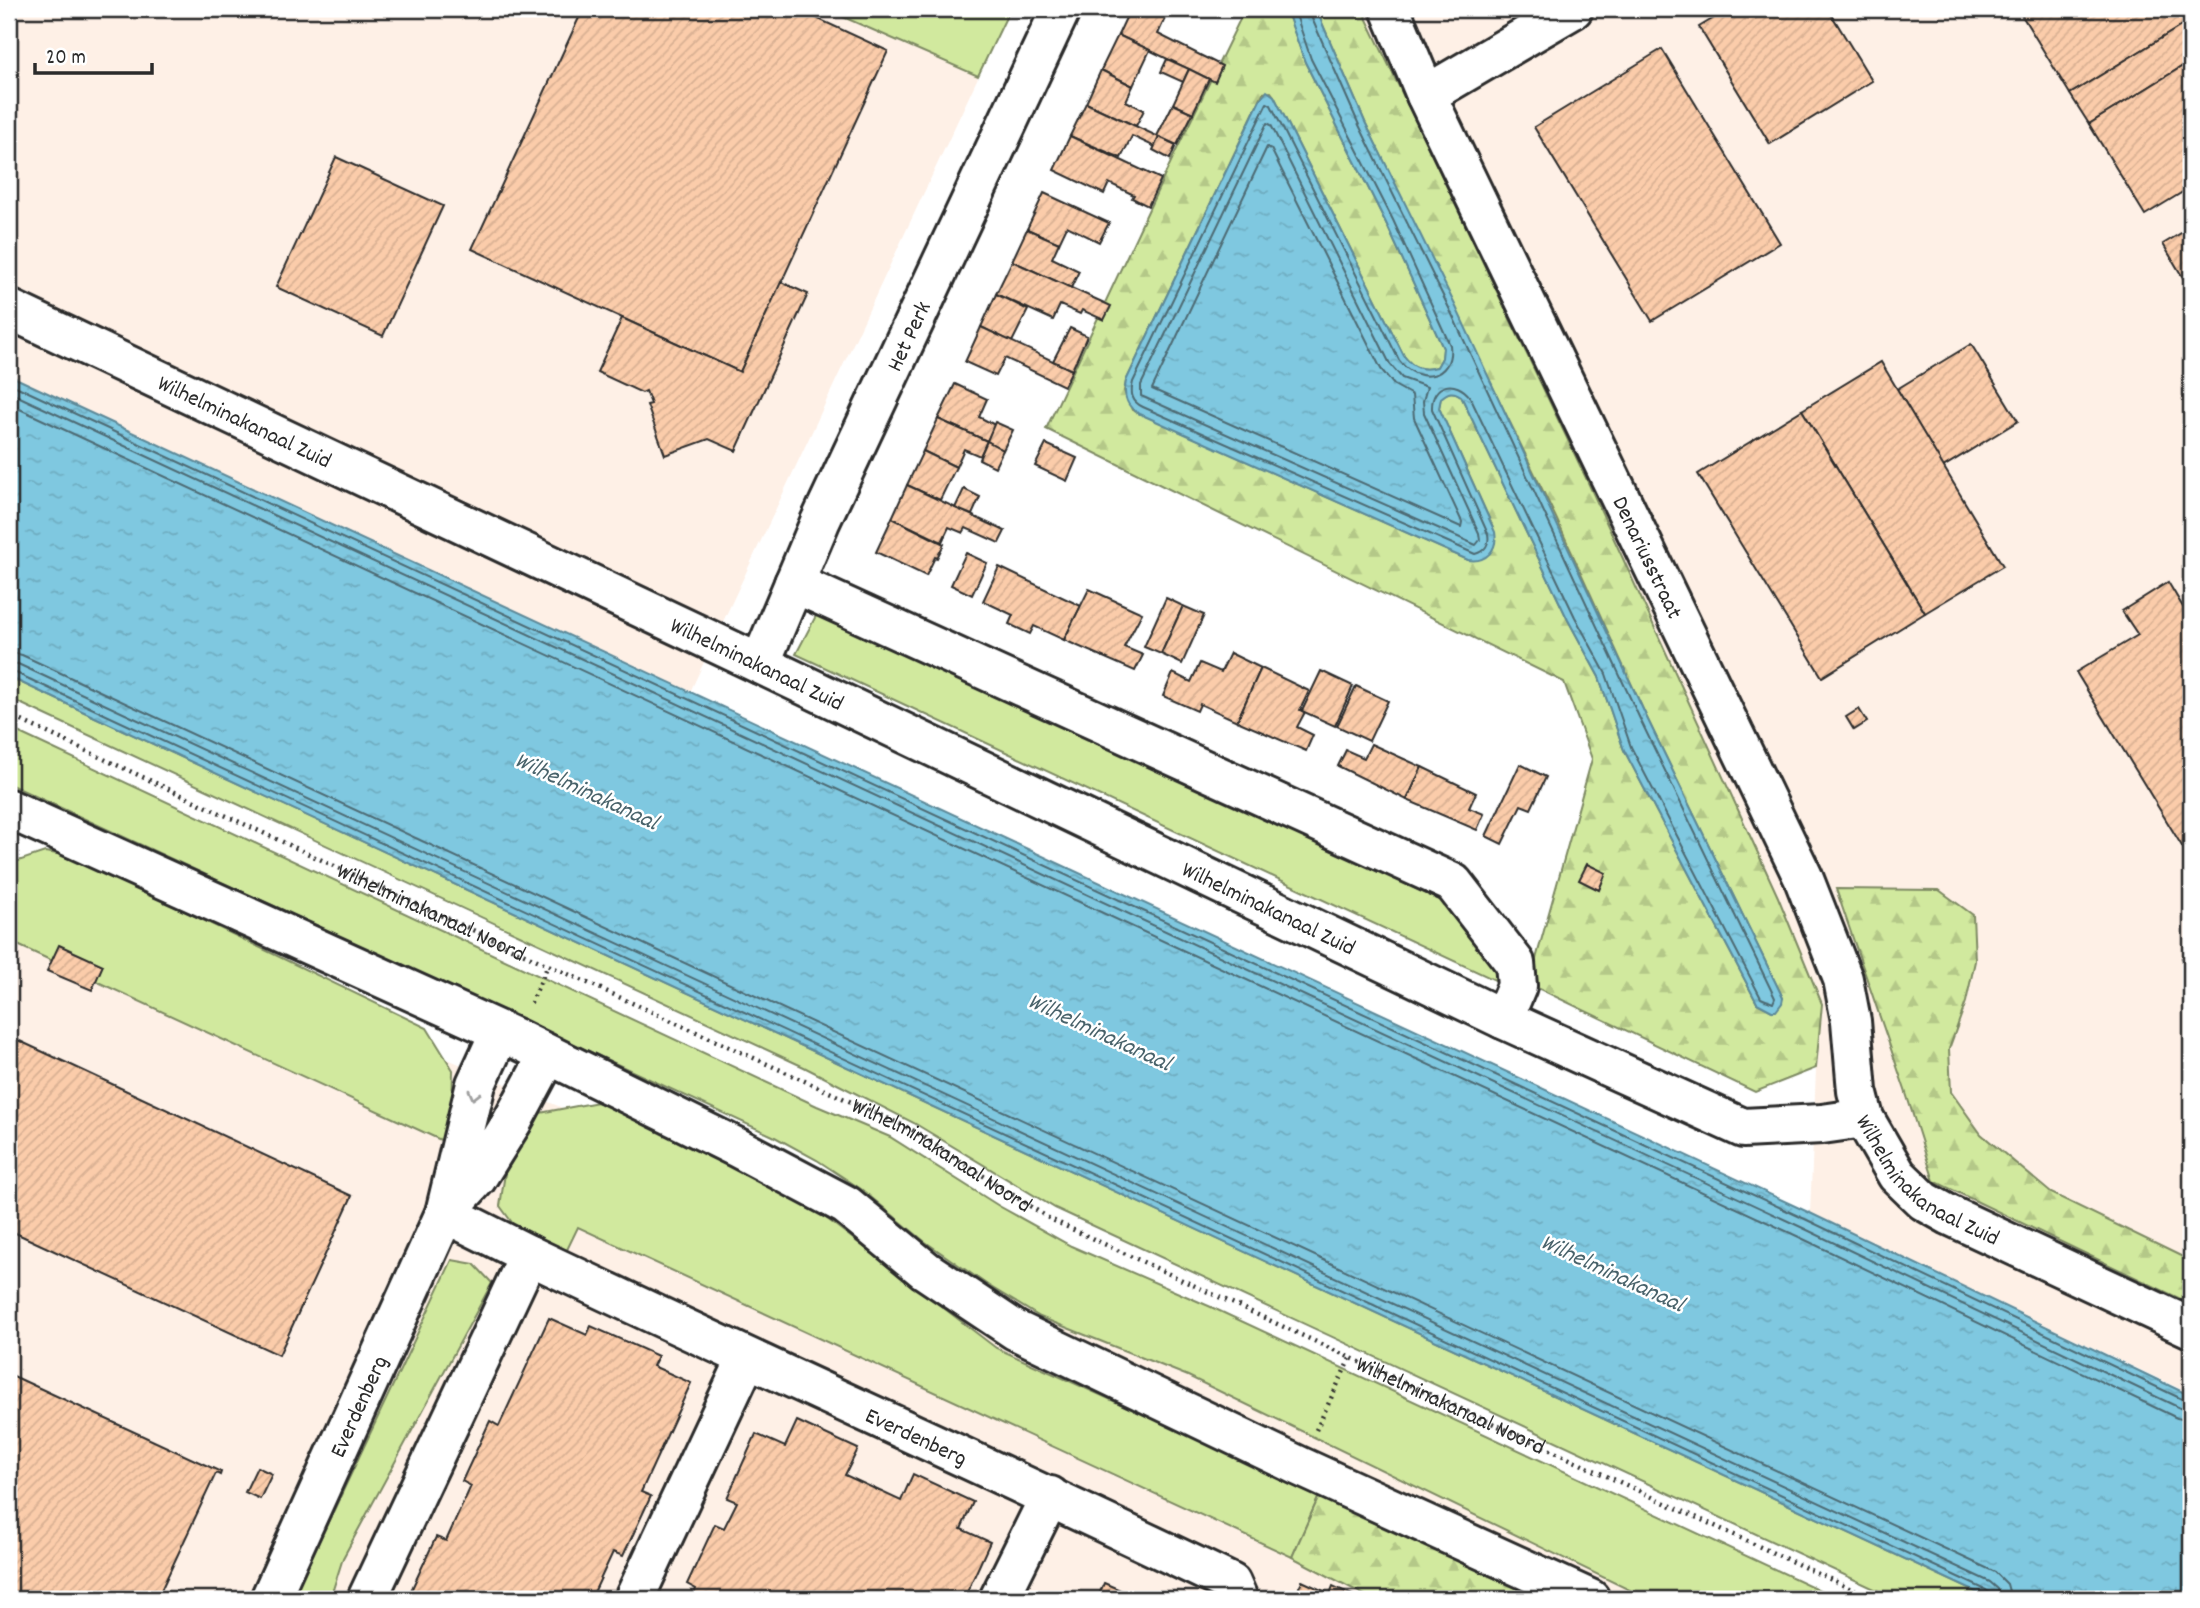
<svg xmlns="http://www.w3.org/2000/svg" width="2200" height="1608" font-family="Dekko,sans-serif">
  <defs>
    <pattern id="forest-firs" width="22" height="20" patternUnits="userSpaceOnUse" patternTransform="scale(1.75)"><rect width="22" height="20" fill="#d1e99e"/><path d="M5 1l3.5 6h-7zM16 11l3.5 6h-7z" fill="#b4c888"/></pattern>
    <pattern id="water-ripples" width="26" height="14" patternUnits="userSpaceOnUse" patternTransform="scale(1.75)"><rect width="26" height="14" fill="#7fc8e0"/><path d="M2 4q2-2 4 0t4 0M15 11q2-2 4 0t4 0" fill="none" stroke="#6eacc0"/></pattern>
    <pattern id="building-hatch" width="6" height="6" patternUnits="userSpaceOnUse" patternTransform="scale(1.75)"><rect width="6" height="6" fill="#fbccaa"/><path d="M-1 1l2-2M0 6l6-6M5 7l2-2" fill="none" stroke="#d7af92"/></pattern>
  </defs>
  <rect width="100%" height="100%" fill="#fff"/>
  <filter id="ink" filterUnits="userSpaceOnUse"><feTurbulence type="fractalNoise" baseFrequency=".0143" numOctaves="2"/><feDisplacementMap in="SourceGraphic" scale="14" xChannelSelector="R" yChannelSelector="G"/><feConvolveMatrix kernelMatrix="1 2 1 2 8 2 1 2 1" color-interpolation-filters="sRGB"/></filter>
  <g filter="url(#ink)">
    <g fill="#fef0e6">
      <polygon points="9,9 1010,9 690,692 9,375"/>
      <polygon points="1362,9 2191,9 2191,1394 1810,1213 1816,1069 1822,1004 1778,897 1586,478"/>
      <polygon points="9,872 1714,1599 9,1599"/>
    </g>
    <g fill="#d1e99e" stroke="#7e8a64" stroke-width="2">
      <polygon points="825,9 1010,9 978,76"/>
      <polygon points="819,610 1457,908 1506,962 1499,982 796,654"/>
      <polygon points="9,677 1991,1599 1896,1599 1055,1208 914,1123 804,1067 9,698"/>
      <polygon points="9,728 817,1106 890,1137 999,1206 1071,1246 1211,1307 1839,1599 1648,1599 1188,1376 1040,1317 989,1286 924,1241 861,1189 817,1160 773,1136 9,784"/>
      <polygon points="45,852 70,856 427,1028 453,1070 452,1114 445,1142 9,941 9,870 18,861"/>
      <polygon points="598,1102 736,1166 822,1215 996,1348 1320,1494 1292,1557 578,1227 565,1254 519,1232 500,1206 505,1173 540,1113"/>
      <polygon points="452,1260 474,1264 492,1283 343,1558 330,1599 292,1599"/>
    </g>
    <g fill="url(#forest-firs)" stroke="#7e8a64" stroke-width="2">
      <path d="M 1245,9 L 1286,9 L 1305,62 L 1386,223 L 1443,348 L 1442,358 L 1437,367 C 1422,371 1413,368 1404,356 L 1274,96 L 1271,92 L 1263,93 L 1126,381 L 1124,391 L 1132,410 L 1468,560 L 1493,527 L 1439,408 L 1441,397 C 1448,392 1453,390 1461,396 L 1568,620 L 1599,677 L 1624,750 L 1757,1003 L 1772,1011 L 1783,998 L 1646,716 L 1556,518 L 1365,122 L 1316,9 L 1362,9 L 1586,478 L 1778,897 L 1822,1004 L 1816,1068 L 1755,1092 L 1529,984 L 1592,759 L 1564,682 L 1046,429 L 1176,151 Z"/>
      <polygon points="1836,889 1939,890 1973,915 1975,961 1966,1002 1949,1049 1951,1092 1981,1134 2051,1193 2191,1261 2191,1304 1934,1181 1905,1090"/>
      <polygon points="1320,1494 1542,1599 1372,1599 1292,1557"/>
    </g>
    <g fill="url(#water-ripples)" stroke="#5d8998" stroke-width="2">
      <path d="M 1286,9 L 1316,9 L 1365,122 L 1455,305 L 1646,716 L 1783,998 L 1782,1003 L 1776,1011 L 1772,1011 L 1757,1003 L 1624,750 L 1599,677 L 1568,620 L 1461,396 C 1453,390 1448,392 1441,398 L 1439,408 L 1495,532 C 1498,550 1486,563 1468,560 L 1140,414 C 1126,407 1123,396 1126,381 L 1260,100 L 1267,91 L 1274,96 L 1404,356 C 1413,368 1422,371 1437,367 L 1442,358 L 1443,348 L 1386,223 L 1305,62 Z"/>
      <polygon points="9,375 1810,1213 2191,1396 2191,1599 1991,1599 9,677"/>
    </g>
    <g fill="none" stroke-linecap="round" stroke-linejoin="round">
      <g stroke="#4d6a73" stroke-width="2">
        <path d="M 1294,9 L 1311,59 L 1393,220 L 1450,345 C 1454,380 1417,385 1399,360 L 1271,105 L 1267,103 L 1133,382 C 1130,394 1132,402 1143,407 L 1475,554 C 1485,551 1490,544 1488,534 L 1432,409 C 1431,383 1456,378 1470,397 L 1575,617 L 1606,674 L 1631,747 L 1761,998 L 1773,1003 L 1775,998 L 1640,719 L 1449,308 L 1359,125 L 1310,14 L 1310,9"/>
        <polygon points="1267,123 1271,125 1390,364 1402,378 1427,387 1423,401 1424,413 1479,533 1480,540 1476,545 1141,396 1141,385"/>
        <polygon points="1267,147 1271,149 1381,369 1394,385 1412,395 1414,418 1462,522 1461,527 1152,389"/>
        <polyline points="9,383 1807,1220 2186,1401 2191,1402"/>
        <polyline points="9,392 1803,1228 2182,1409 2191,1410"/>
        <polyline points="9,404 1799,1237 2177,1418 2191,1421"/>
        <polyline points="9,652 22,655 1995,1572 2007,1584 2011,1599"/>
        <polyline points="9,663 18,664 1990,1582 1998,1589 2000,1599"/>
        <polyline points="9,672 14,672 1986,1590 1990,1593 1991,1599"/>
      </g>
    </g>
    <g fill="url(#building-hatch)" stroke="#2b2b2b" stroke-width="2">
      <polygon points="583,9 797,9 888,51 740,372 472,249"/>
      <polygon points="1130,9 1151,9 1166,16 1158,34 1222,66 1215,82 1118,35"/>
      <polygon points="1729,9 1828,9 1872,81 1770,144 1699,27"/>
      <polygon points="2018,9 2191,9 2191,20 2070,94"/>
      <polygon points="2191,20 2191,61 2089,124 2070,94"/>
      <polygon points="1118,35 1150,50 1133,86 1101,70"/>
      <polygon points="1662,49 1780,243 1652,321 1534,127"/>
      <polygon points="1167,59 1189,69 1183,82 1161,72"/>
      <polygon points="2191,61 2191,187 2145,215 2089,124"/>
      <polygon points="1189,69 1209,79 1193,113 1173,104"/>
      <polygon points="1101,70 1133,86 1126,101 1144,110 1136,126 1086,103"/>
      <polygon points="1086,103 1159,137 1155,147 1132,136 1121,158 1070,136"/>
      <polygon points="1173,104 1193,113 1177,145 1157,136"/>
      <polygon points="1070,136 1161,179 1148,206 1132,198 1134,195 1109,183 1104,194 1054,170"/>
      <polygon points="1159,137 1176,145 1170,159 1153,150"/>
      <polygon points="336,157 443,206 383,336 276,287"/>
      <polygon points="1044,193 1109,223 1099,242 1067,226 1059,243 1027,229"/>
      <polygon points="2191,227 2191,291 2163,244"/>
      <polygon points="1027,229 1059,243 1052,258 1079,271 1071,288 1012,261"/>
      <polygon points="1012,261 1111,306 1104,320 1082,310 1080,314 1060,305 1053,320 996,294"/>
      <polygon points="781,282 808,294 736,451 709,439 665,455 647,405 651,404 646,391 642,393 597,372 622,318 740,372"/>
      <polygon points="996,294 1028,310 1012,342 981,327"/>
      <polygon points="981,327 1072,370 1064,386 1005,358 996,376 965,362"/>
      <polygon points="1070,328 1087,336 1072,370 1053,361"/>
      <polygon points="1971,344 2018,421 1943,467 1897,389"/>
      <polygon points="1881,362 2003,566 1925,613 1802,410"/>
      <polygon points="955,384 987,399 979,417 995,425 987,441 938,419"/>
      <polygon points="1802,410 1925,613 1822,677 1698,474"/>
      <polygon points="938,419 987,441 980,456 964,449 956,467 923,451"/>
      <polygon points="995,422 1013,430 1003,450 987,441"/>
      <polygon points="987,441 1003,450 995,467 979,459"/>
      <polygon points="1046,444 1077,458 1067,481 1035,466"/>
      <polygon points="923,451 956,467 940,500 907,485"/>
      <polygon points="907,485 1005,531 999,543 966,528 963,533 949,527 942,542 892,518"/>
      <polygon points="964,489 980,497 972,515 955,508"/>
      <polygon points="892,518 944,544 937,558 935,557 926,576 876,552"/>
      <polygon points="966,553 987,563 972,595 951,585"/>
      <polygon points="999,567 1081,606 1064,640 1034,626 1030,634 1009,624 1013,615 983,601"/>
      <polygon points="2168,582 2183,607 2191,602 2191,861 2076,672 2138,635 2122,611"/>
      <polygon points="1089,589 1142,613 1124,647 1143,655 1135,671 1064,640"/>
      <polygon points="1166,598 1183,606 1161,654 1144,647"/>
      <polygon points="1183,606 1204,615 1182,664 1161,654"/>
      <polygon points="1230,653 1261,668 1237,721 1200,704 1197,711 1163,696 1173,673 1191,682 1200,663 1221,672"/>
      <polygon points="1261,668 1309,691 1300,710 1305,712 1297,727 1313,735 1306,751 1237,721"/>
      <polygon points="1321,671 1353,686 1335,726 1302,711"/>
      <polygon points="1356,686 1388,701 1369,741 1337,726"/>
      <polygon points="1859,709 1867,722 1854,730 1846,717"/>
      <polygon points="1371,744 1422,767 1407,800 1338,766 1346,750 1364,758"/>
      <polygon points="1520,764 1546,777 1531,809 1521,805 1502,844 1486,836"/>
      <polygon points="1422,767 1476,793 1469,808 1484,814 1477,830 1407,800"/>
      <polygon points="1587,864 1606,873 1599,890 1579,880"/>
      <polygon points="59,945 103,965 92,990 47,971"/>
      <polygon points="2191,952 2191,973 2182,958"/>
      <polygon points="9,1036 352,1196 279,1355 9,1230"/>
      <polygon points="549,1318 587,1335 591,1326 658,1356 653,1366 691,1383 641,1492 651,1496 623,1556 613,1552 591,1599 413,1599 408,1597 436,1537 446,1541 471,1486 462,1481 490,1421 499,1426"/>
      <polygon points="9,1374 221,1472 220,1475 216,1473 157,1599 9,1599"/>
      <polygon points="797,1421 858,1449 845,1475 901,1501 913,1474 973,1502 961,1529 990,1542 964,1599 692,1599 696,1589 687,1584 715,1524 724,1528 737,1502 727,1498 756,1434 785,1447"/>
      <polygon points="257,1467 272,1474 260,1499 245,1492"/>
      <polygon points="1302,1581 1330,1594 1333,1586 1361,1599 1293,1599"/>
      <polygon points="1104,1583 1141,1599 1097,1599"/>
    </g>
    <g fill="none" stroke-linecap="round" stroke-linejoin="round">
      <g stroke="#2b2b2b" stroke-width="44">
        <g id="minor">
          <path id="s2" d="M 1390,9 L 1426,95 L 1803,877 L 1843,979 L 1851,1021 L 1857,1091 L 1864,1118 L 1897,1175 L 1924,1201 L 1949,1215 L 2191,1328"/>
          <polyline points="1426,95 1573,9"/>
          <path id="s3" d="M 9,309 L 760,664 L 1503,1019 L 1743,1128 L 1822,1124 L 1864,1118"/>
          <polyline points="794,583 1453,883 1515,963 1517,986 1503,1019"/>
          <path id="s4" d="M 760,664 L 820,522 L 1061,9"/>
          <polyline points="9,809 515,1038 738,1148 846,1205 925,1270 1015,1330 1299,1466 1590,1599"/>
          <polyline points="500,1032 476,1084 445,1213 477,1178 512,1122 548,1055"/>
          <path id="s5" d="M 270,1599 L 445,1213 L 529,1255"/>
          <path id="s6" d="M 367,1599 L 529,1255 C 762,1366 998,1471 1231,1583 L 1238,1599"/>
          <polyline points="634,1599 747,1358"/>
          <polyline points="999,1599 1050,1496"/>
        </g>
      </g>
      <g stroke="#2b2b2b" stroke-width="4.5" stroke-dasharray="2 5" stroke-linecap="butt">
        <path id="s1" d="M 9,715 L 548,965 L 911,1129 L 1050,1219 L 1873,1599"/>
        <polyline points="531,1003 548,965"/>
        <polyline points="1316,1430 1351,1356"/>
      </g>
      <use href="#minor" stroke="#fff" stroke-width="38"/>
    </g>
    <defs><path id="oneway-chevron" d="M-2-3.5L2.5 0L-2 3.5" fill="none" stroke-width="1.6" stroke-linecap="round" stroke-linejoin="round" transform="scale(1.75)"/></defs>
    <use stroke="#a0a0a0" href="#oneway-chevron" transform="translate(474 1095) rotate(104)"/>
  </g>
  <g text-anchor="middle" stroke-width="5" stroke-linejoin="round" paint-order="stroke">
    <g font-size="23" fill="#2b2b2b" stroke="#fff">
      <text dy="8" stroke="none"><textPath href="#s4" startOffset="360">Het Perk</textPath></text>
      <text dy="8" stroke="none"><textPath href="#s3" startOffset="261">Wilhelminakanaal Zuid</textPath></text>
      <text dy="8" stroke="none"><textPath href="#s2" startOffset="606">Denariusstraat</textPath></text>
      <text dy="8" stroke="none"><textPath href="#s3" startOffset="828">Wilhelminakanaal Zuid</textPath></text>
      <text dy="8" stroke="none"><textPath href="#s3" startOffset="1395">Wilhelminakanaal Zuid</textPath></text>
      <text dy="8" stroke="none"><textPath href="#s1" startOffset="466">Wilhelminakanaal Noord</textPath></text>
      <text dy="8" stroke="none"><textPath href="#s1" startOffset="1032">Wilhelminakanaal Noord</textPath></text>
      <text dy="8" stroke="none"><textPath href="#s2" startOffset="1304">Wilhelminakanaal Zuid</textPath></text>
      <text dy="8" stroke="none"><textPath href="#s1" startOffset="1600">Wilhelminakanaal Noord</textPath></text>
      <text dy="8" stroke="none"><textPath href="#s5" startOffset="212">Everdenberg</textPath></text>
      <text dy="8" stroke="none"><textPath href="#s6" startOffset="808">Everdenberg</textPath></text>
    </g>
    <g font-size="24" font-style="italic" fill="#48626a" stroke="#fff">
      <text transform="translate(587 790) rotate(25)" y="8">Wilhelminakanaal</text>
      <text transform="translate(1100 1031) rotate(25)" y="8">Wilhelminakanaal</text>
      <text transform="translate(1613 1272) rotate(25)" y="8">Wilhelminakanaal</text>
    </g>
  </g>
  <rect width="2200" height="1608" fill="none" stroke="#fff" stroke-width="35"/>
  <rect x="18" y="18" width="2165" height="1573" fill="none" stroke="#2b2b2b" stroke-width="2.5" filter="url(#ink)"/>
  <path d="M35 63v10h117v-10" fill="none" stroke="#2b2b2b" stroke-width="3.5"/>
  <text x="46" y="63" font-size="21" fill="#2b2b2b" stroke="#ffffff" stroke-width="5" paint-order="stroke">20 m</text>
</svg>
